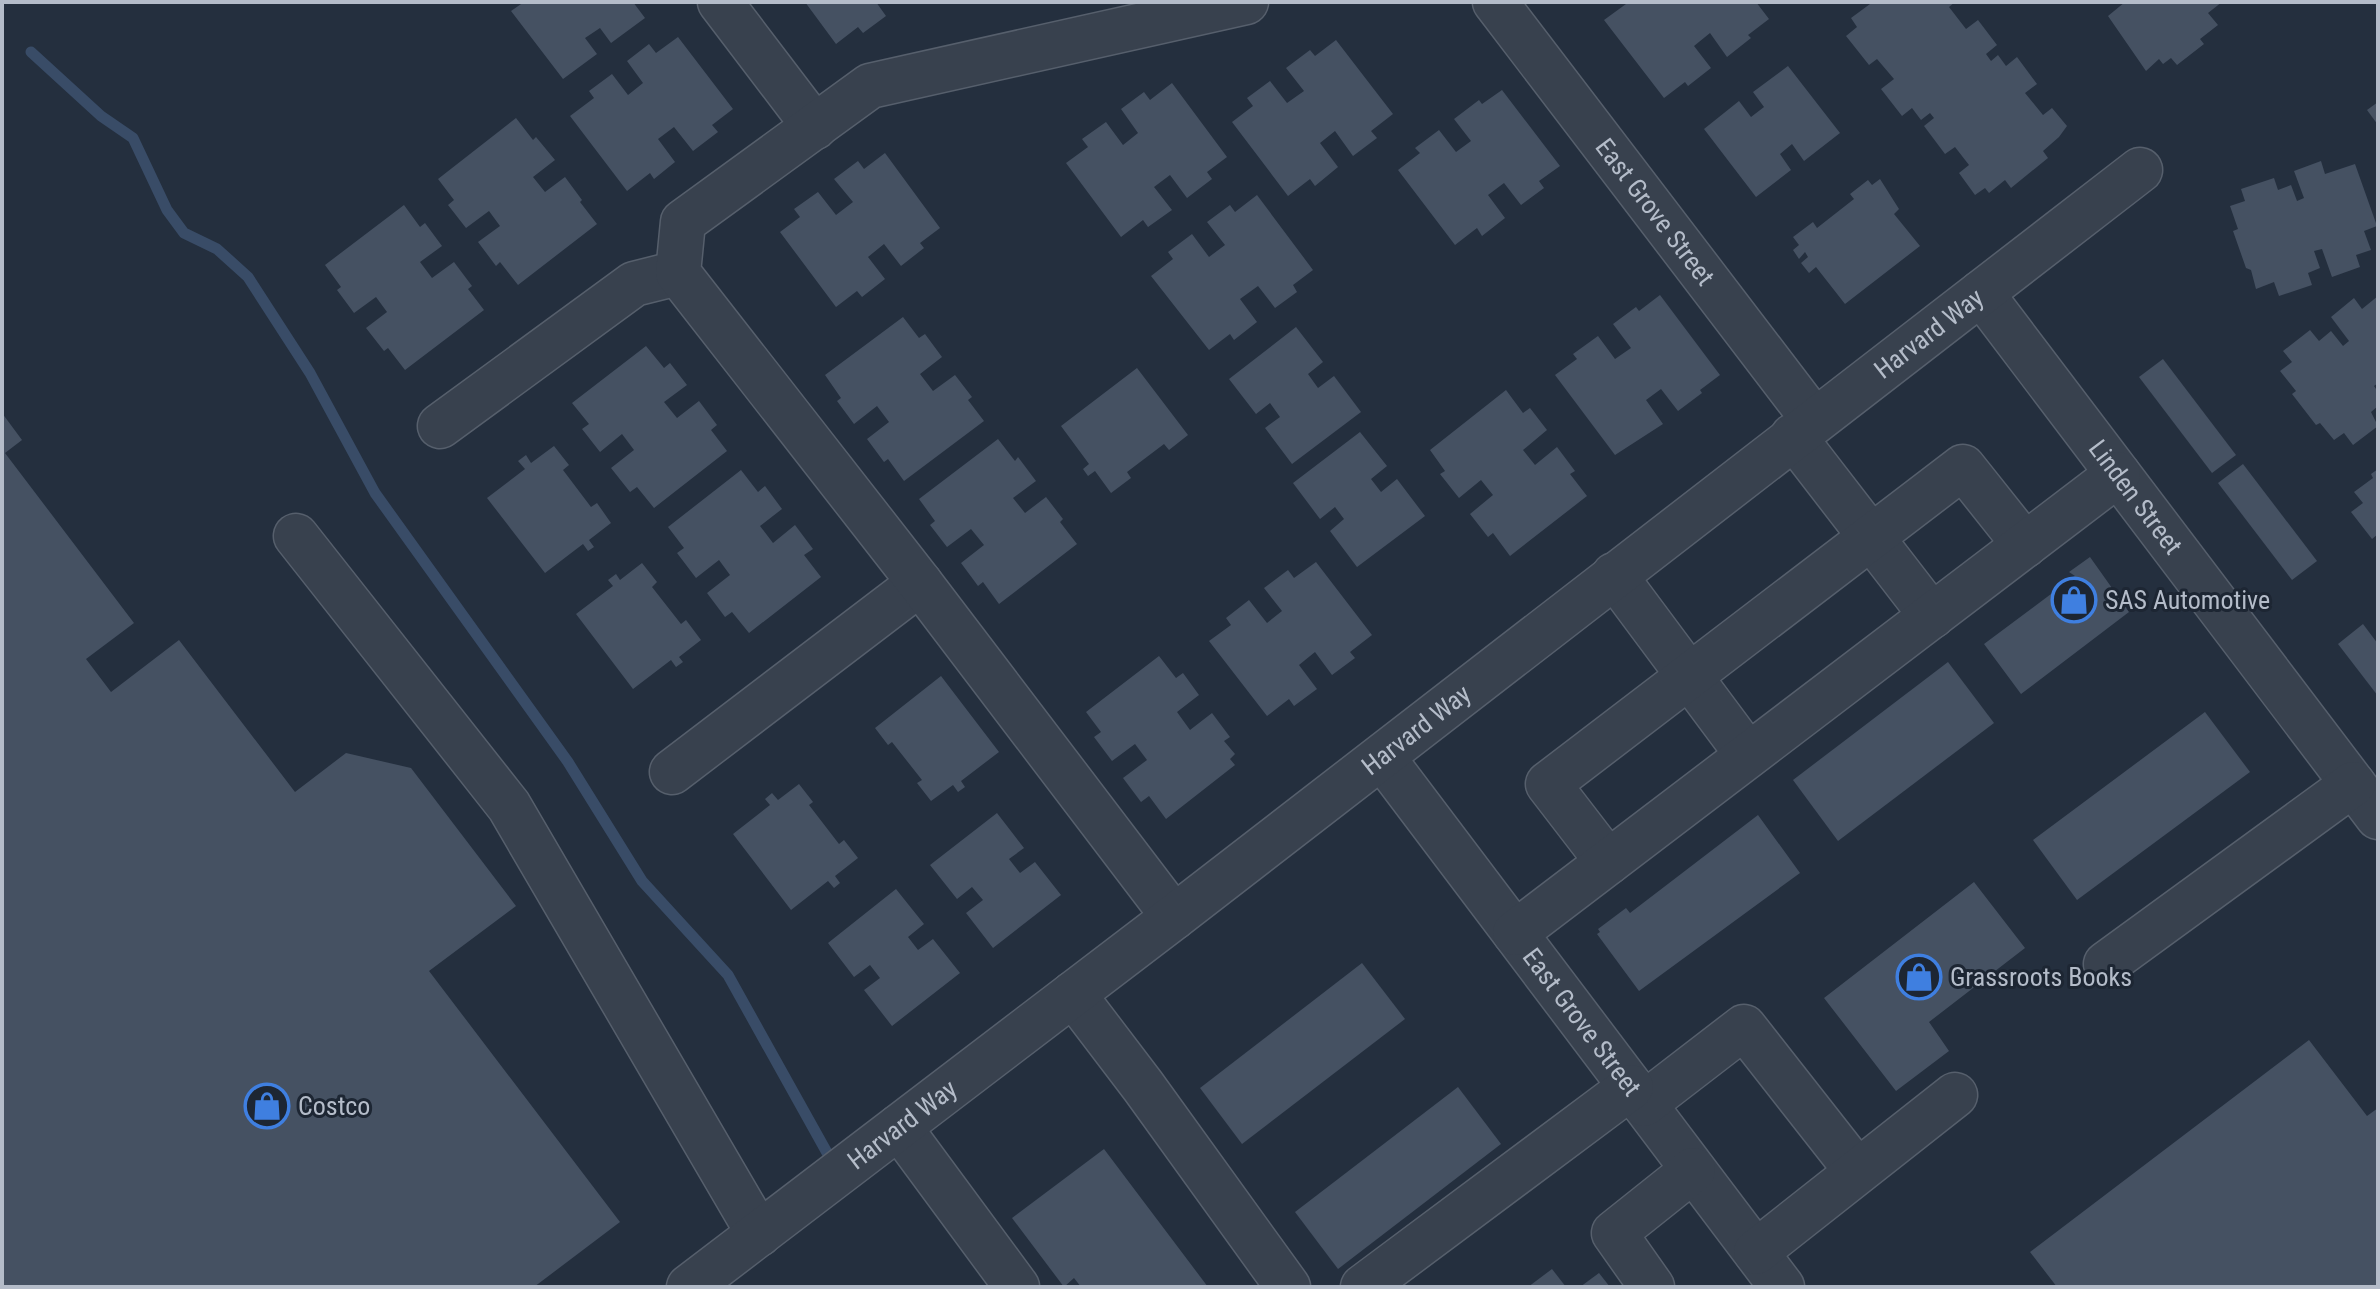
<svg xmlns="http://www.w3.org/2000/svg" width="2380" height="1289" font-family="'Roboto Condensed',sans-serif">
  <rect width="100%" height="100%" fill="#242f3e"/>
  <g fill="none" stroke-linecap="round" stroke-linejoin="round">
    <polyline stroke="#394c67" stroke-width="11" points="31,52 101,116 133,138 167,210 184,233 217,249 248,277 310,373 375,493 568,762 642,881 728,975 830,1158"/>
  </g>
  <g fill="#455162">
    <polygon points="524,2 633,2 645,18 611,43 600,28 585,38 597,54 563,79 511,11"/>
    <polygon points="805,2 876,2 886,16 863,33 858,27 836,44"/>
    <polygon points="1624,2 1756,2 1769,19 1748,35 1751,38 1727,57 1710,33 1694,46 1711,68 1688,86 1685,82 1664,98 1604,20 1626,4"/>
    <polygon points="1869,2 1955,2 1949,7 1966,29 1978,20 1997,45 1986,54 1991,61 1998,55 2006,66 2017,57 2037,84 2025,93 2043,115 2052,108 2067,126 2059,137 2043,151 2048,158 2011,188 2005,180 1989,193 1985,188 1975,195 1959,173 1969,165 1955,147 1945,154 1924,126 1934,118 1930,113 1921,120 1912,108 1902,116 1881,89 1894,79 1877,59 1869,65 1846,36 1857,27 1851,18 1870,4"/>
    <polygon points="2125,2 2148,3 2222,2 2208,13 2218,25 2200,39 2204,44 2177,65 2171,58 2163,64 2159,59 2146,71 2108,16"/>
    <polygon points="678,37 733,109 712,125 718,132 693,151 674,127 658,139 675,162 654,179 650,173 627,191 570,116 594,98 589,91 612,74 628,95 643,83 627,61 649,44 656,53"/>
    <polygon points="1336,40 1393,114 1371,131 1377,138 1353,156 1335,131 1320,143 1338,167 1315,186 1310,179 1288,196 1232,122 1253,106 1247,98 1270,81 1287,103 1304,91 1286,68 1310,50 1315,56"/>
    <polygon points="1788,66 1840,133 1804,161 1792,144 1780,154 1791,170 1756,197 1704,129 1739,101 1751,117 1764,107 1753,92"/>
    <polygon points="1172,83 1227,157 1207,172 1212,179 1187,198 1170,175 1154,187 1172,210 1148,227 1143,220 1121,237 1066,163 1088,147 1082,139 1106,122 1123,145 1138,133 1121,109 1144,92 1150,100"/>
    <polygon points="1502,90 1560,166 1539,181 1544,188 1521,205 1504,183 1488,195 1505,218 1482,236 1477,228 1455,245 1398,170 1420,153 1415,148 1439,130 1456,152 1471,141 1454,119 1479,100 1482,104"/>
    <polygon points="2378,102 2378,125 2367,110"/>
    <polygon points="516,118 533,140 536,137 555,160 533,177 545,192 565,177 582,200 580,202 597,224 518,285 500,262 496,266 478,242 500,226 489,211 466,228 448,205 454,200 438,179"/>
    <polygon points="885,153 940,228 920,243 924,248 901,266 884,244 868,257 885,279 862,297 857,291 836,307 780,232 800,217 794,209 818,192 836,215 853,202 834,179 858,161 864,169"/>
    <polygon points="2321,161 2325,174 2355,164 2377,226 2364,231 2371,250 2356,255 2360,267 2332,277 2322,249 2314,251 2320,268 2308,273 2312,285 2279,296 2274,282 2256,289 2251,270 2246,268 2233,231 2238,229 2230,206 2245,201 2241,189 2274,178 2278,190 2291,185 2297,201 2304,198 2294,171"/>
    <polygon points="1880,179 1899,209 1894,214 1920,246 1845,304 1816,267 1809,273 1801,263 1808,257 1805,252 1799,259 1793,250 1799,245 1793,237 1813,222 1817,228 1854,199 1850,194 1868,180 1872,185"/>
    <polygon points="1257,195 1313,270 1293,285 1297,292 1275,308 1258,286 1240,299 1257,322 1234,340 1230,334 1209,350 1151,276 1173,259 1168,252 1192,234 1209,257 1225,245 1207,222 1230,205 1235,212"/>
    <polygon points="404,205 420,227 425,223 442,246 420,262 432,278 454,262 472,286 468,289 484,310 405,370 388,348 384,351 366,328 387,312 376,297 354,313 337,290 341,287 325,265"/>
    <polygon points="1660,295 1720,375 1700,390 1702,393 1678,411 1661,389 1646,400 1663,424 1615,455 1555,375 1577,359 1573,354 1598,336 1615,359 1631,348 1613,324 1636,307 1639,311"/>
    <polygon points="2378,296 2378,383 2374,386 2378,392 2378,406 2371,412 2378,426 2353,445 2344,433 2334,440 2320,423 2316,425 2292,394 2296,391 2280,371 2292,362 2283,351 2310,330 2319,341 2331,331 2343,346 2349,341 2331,317 2354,298 2362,309"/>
    <polygon points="903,317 919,338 925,334 942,357 920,374 933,391 955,375 972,397 968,400 984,421 904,481 888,459 884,462 867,439 889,422 877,406 854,424 837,401 841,398 825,375"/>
    <polygon points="1296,327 1323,362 1308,374 1318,388 1334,376 1361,412 1292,464 1265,428 1280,417 1270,403 1256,414 1229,379"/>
    <polygon points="646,346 664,368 670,363 687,385 664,402 677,418 699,401 717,425 711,430 727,451 654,508 637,487 630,492 611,468 634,450 622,434 600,452 582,429 589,424 572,403"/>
    <polygon points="2163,359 2236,455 2212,473 2139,377"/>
    <polygon points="1137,368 1188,435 1169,450 1164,444 1127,472 1131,478 1111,493 1095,471 1088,476 1083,469 1089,464 1061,426"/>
    <polygon points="1506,390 1523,413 1530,408 1547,430 1523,450 1535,465 1557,447 1575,471 1570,474 1587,496 1510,556 1493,533 1488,537 1470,514 1493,495 1481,480 1459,498 1440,474 1445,471 1430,450"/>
    <polygon points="2,413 22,440 5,453 134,623 86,659 111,692 179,640 295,792 346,753 411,768 516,906 429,971 620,1222 534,1287 2,1287"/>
    <polygon points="1360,432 1387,466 1371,479 1381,492 1397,479 1425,516 1357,567 1330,531 1344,519 1335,507 1320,519 1293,483"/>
    <polygon points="998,439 1015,461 1018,457 1036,481 1013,498 1025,513 1046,497 1063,519 1060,522 1077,544 999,604 983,582 978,586 961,563 984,545 971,529 947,547 930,525 935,521 919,499"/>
    <polygon points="554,446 569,465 563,470 591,507 597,503 611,523 589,540 594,547 588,551 583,544 545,573 487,498 525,469 518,461 526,455 531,463"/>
    <polygon points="2243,464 2317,561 2292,580 2218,483"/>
    <polygon points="2378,469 2378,534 2372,539 2351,512 2363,503 2354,492 2373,478 2371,474"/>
    <polygon points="741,470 758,492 765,486 782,509 760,526 773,543 795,525 813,549 804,555 821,577 749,633 732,612 725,617 707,593 730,575 719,560 696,578 677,553 684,548 668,527"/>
    <polygon points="2090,557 2129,612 2021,694 1984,644 2075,576 2069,572"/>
    <polygon points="1316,562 1372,635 1350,652 1355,658 1332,675 1315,652 1299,665 1317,689 1294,706 1289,699 1267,716 1209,641 1231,625 1226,618 1249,600 1267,623 1282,611 1264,588 1288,570 1294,578"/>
    <polygon points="642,563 657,582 652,587 681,624 686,620 701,640 679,657 683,662 676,667 671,660 633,689 576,614 613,586 608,580 616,574 620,580"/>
    <polygon points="2363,624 2378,644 2378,696 2338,644"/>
    <polygon points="1159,656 1176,678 1183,673 1199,695 1177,712 1190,730 1212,713 1230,737 1224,741 1235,754 1230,759 1235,765 1166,819 1149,796 1141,802 1123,778 1147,760 1135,744 1112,761 1094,737 1101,732 1086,712"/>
    <polygon points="1948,662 1994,723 1838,841 1793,780"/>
    <polygon points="941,676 999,752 961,781 965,787 958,792 953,785 931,801 917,783 922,780 892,742 888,745 875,728"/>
    <polygon points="2205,712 2250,772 2077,900 2033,840"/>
    <polygon points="799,784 813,802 809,805 839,844 844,840 858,858 835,876 840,883 834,888 828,881 791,910 733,834 770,805 765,799 772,793 778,800"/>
    <polygon points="997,813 1024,848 1009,859 1020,873 1035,862 1061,895 993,948 966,913 983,900 972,887 957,899 930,865"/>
    <polygon points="1758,815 1800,873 1639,991 1597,934 1600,932 1598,929 1626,908 1630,913"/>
    <polygon points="1974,882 2025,948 1929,1022 1949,1051 1896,1091 1824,998"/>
    <polygon points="896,889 924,924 908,937 918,950 933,939 960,973 892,1026 864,990 880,978 870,965 854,977 828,943"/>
    <polygon points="1362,963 1405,1019 1242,1144 1200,1088"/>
    <polygon points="2309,1040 2367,1116 2378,1108 2378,1287 2057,1287 2030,1252"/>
    <polygon points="1458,1087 1501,1144 1338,1269 1295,1212"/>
    <polygon points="1104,1149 1208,1287 1081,1287 1074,1278 1064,1287 1012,1218"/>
    <polygon points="1552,1269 1566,1287 1528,1287"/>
    <polygon points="1599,1273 1610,1287 1580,1287"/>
  </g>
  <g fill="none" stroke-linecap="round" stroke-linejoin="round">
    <g stroke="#565f6c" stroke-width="47">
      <g id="minor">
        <polyline points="720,2 815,127"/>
        <path id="s1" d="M 1495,2 L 1814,420"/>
        <path id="s2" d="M 1981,293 L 2378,817"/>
        <polyline points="440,426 634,284 678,273"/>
        <polyline points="1793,436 1932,616"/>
        <polyline points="296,536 509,806 759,1234"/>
        <polyline points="1614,575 1748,755"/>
        <path id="s3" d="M 1382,757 L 1782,1287"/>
        <polyline points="672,772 920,583"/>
        <polyline points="1608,862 1548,784 1963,467 2025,545"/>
        <polyline points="1174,917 920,583 678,273 683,222 870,86 1246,2"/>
        <polyline points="1515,933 2118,474"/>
        <polyline points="2106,964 2353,784"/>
        <polyline points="1073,994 1143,1086 1288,1287"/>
        <polyline points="1644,1104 1744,1027 1857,1171"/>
        <polyline points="899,1127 1017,1287"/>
        <polyline points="1756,1252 1955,1095"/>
        <path id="s4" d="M 689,1287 L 1174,917 L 2140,170"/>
        <polyline points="1363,1287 1631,1087"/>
        <polyline points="1652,1287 1614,1233 1693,1170"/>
      </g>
    </g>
    <use href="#minor" stroke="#38414e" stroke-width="44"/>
  </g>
  <defs>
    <g id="shop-ring" transform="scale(2.3)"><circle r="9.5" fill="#1d2633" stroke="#3f7fe0" stroke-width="1.5"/><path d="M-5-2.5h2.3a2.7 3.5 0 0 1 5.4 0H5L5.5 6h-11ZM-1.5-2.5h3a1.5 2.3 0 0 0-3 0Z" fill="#3f7fe0"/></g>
  </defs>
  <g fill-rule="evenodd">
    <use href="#shop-ring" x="2074" y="600"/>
    <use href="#shop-ring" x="1919" y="977"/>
    <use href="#shop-ring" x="267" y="1106"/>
  </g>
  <g text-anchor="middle" stroke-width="6" stroke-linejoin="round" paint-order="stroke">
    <g font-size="26" fill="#b4bcc9" stroke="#1d2633">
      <text dy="9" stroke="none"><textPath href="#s1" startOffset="264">East Grove Street</textPath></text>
      <text dy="9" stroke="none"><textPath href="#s4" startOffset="1564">Harvard Way</textPath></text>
      <text dy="9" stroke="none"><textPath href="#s2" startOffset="256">Linden Street</textPath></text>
      <text dy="9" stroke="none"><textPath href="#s4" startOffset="916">Harvard Way</textPath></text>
      <text dy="9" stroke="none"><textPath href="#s3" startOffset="332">East Grove Street</textPath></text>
      <text dy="9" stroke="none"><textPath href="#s4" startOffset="268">Harvard Way</textPath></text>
    </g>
    <g font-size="26" fill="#b4bcc9" stroke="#1d2633" text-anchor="start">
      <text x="2105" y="609">SAS Automotive</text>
      <text x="1950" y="986">Grassroots Books</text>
      <text x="298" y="1115">Costco</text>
    </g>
  </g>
  <rect width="2380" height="1289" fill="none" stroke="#b4bcc9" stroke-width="8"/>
</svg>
